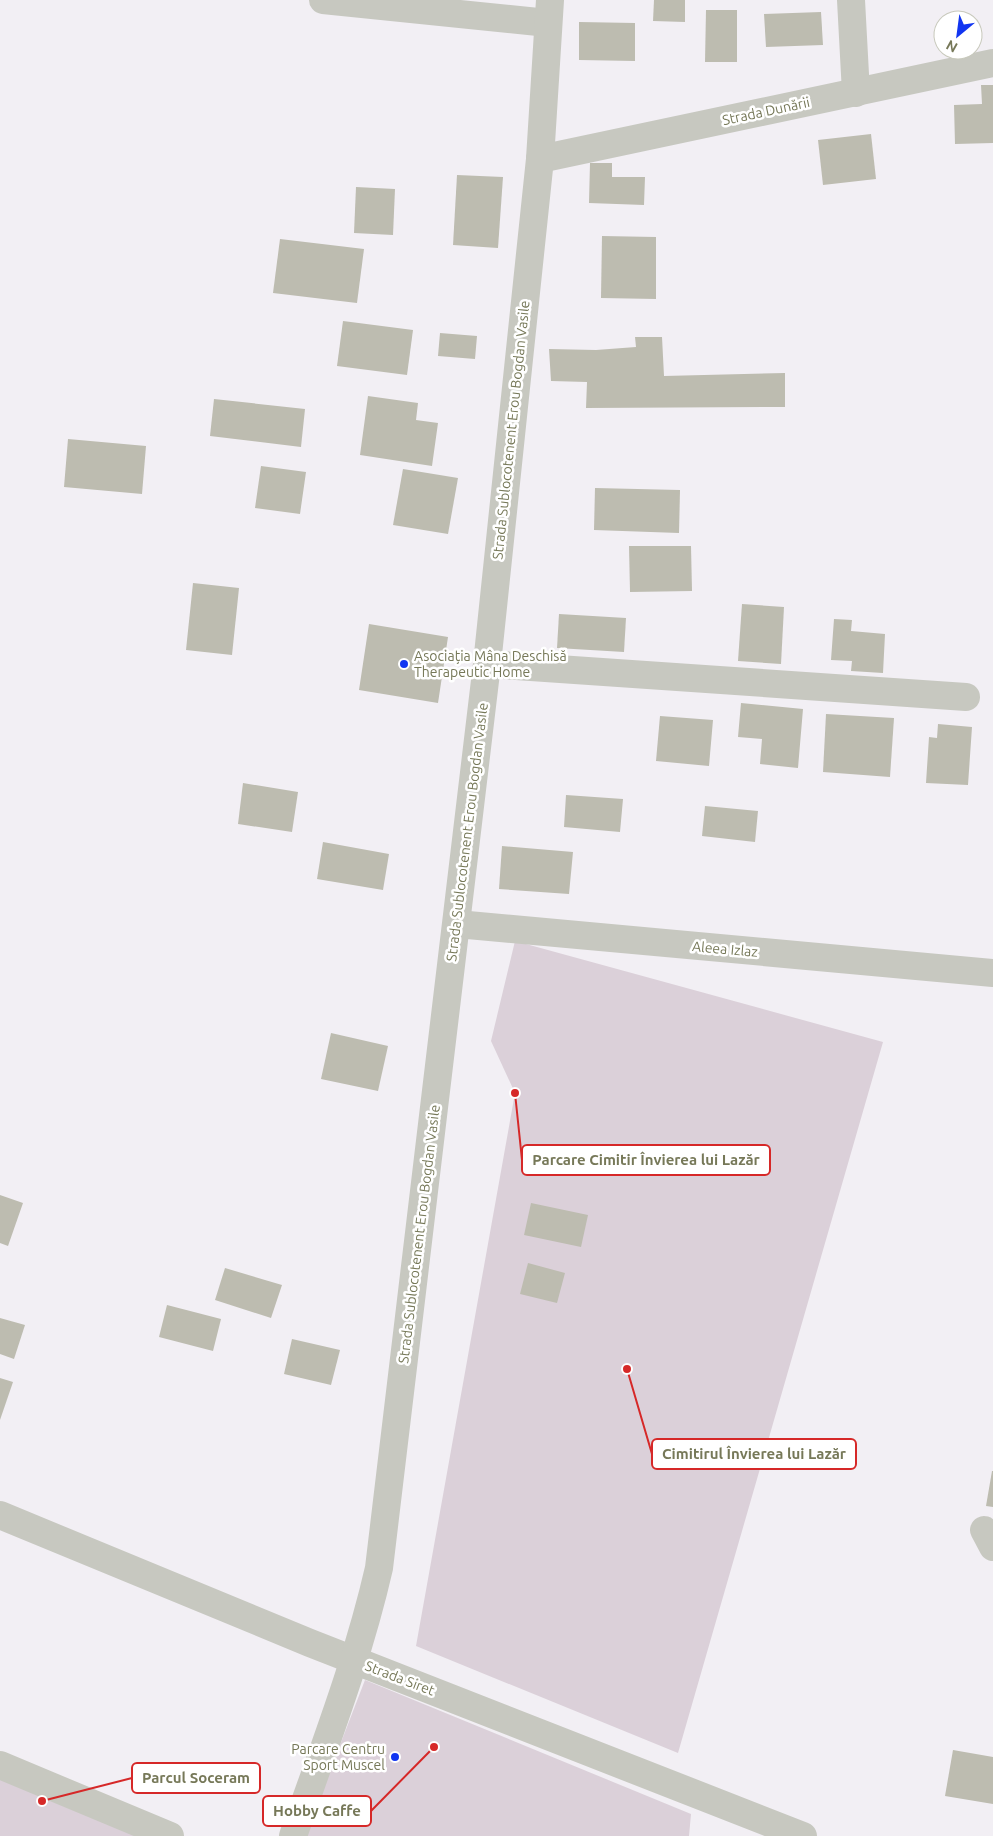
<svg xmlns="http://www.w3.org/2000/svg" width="993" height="1836" font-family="Ubuntu,sans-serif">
  <rect width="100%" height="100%" fill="#f2eff4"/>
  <g fill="#dbd0d9">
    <polygon points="515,941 883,1042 678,1753 416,1646 515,1093 491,1041"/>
    <polygon points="365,1680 691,1814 689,1836 305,1836"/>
    <polygon points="0,1766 169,1836 0,1836"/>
  </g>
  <g fill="#bdbcb0">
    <polygon points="654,0 685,0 685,22 653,21"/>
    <polygon points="706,10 737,10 737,62 705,62"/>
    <polygon points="821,12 823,45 766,47 764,14"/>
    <polygon points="579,22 635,23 635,61 579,60"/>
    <polygon points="981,85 993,85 993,143 955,144 954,105 982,104"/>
    <polygon points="871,134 876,179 823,185 818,140"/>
    <polygon points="590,163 612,163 612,177 645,177 644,205 589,203"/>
    <polygon points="457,175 503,177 498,248 453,245"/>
    <polygon points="356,187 395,189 393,235 354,233"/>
    <polygon points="602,236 656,237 656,299 601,298"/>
    <polygon points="280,239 364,249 357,303 273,293"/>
    <polygon points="343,321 413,330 407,375 337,366"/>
    <polygon points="440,333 477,336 475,359 438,356"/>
    <polygon points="635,337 662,337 664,376 785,373 785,407 586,408 587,382 551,381 549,349 596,350 636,347"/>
    <polygon points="368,396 418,403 416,420 438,423 432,466 360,455"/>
    <polygon points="214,399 305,409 301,447 210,436"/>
    <polygon points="68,439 146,446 142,494 64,487"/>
    <polygon points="261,466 306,472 300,514 255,508"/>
    <polygon points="403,469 458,478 448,534 393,525"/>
    <polygon points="595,488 680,490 679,533 594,530"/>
    <polygon points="629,546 691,546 692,591 630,592"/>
    <polygon points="193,583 239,588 232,655 186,650"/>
    <polygon points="742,604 784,607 781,664 738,661"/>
    <polygon points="559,614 626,618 624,652 557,648"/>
    <polygon points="834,619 852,620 851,631 885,634 883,673 851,671 852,661 831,660"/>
    <polygon points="369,624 448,637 438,703 359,690"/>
    <polygon points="741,703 803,709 798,768 760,764 762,739 738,737"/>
    <polygon points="826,714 894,718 890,777 823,772"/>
    <polygon points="660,716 713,720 709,766 656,761"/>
    <polygon points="938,724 972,727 968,785 926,783 929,737 937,738"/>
    <polygon points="243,783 298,792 292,832 238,824"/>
    <polygon points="566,795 623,799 620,832 564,827"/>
    <polygon points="705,806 758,811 755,842 702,836"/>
    <polygon points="323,842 389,854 383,890 317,879"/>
    <polygon points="502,846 573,852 569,894 499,889"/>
    <polygon points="331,1033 388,1046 378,1091 321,1079"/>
    <polygon points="0,1195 23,1203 8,1246 0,1243"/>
    <polygon points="531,1203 588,1215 581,1247 524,1235"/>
    <polygon points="528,1263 565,1273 557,1303 520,1294"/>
    <polygon points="225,1268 282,1285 271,1318 215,1300"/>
    <polygon points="167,1305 221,1319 213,1351 159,1337"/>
    <polygon points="0,1318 25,1325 14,1359 0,1354"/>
    <polygon points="292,1339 340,1350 331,1385 284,1374"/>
    <polygon points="0,1378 13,1382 0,1420"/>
    <polygon points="992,1471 993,1471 993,1507 986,1506"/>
    <polygon points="953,1750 993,1757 993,1804 945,1796"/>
  </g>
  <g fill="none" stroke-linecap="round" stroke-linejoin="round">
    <g stroke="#c7c8c0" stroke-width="28">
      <polyline points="323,0 548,23"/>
      <polyline points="851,0 856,93"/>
      <polyline points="540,159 993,63"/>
      <polyline points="487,664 966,697"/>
      <polyline points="457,924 993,973"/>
      <polyline points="0,1515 310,1643 803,1836"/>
      <polyline points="984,1530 993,1547"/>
      <polyline points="0,1765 170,1836"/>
      <path d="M 293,1836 C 324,1747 358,1660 379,1568 L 487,664 L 540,159 L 550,0"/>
    </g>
  </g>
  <g fill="#1135f1" stroke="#fff" stroke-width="2">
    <circle cx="404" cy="664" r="5"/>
    <circle cx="395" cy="1757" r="5"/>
  </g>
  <g text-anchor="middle" stroke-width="5" stroke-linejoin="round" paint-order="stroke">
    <g font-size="14" fill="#767858" stroke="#fff">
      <text transform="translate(766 111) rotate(-12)" y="5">Strada Dunării</text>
      <text transform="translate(511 430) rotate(-84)" y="5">Strada Sublocotenent Erou Bogdan Vasile</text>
      <text transform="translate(467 832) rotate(-83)" y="5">Strada Sublocotenent Erou Bogdan Vasile</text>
      <text transform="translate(725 949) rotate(5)" y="5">Aleea Izlaz</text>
      <text transform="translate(419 1234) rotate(-83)" y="5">Strada Sublocotenent Erou Bogdan Vasile</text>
      <text transform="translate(400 1678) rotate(21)" y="5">Strada Siret</text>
    </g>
    <g font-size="14" fill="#767858" stroke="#fff" text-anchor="start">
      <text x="414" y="661">Asociația Mâna Deschisă<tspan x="414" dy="16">Therapeutic Home</tspan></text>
      <text x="385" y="1754" text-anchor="end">Parcare Centru<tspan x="385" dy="16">Sport Muscel</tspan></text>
    </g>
  </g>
  <path fill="none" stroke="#d62828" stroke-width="2" d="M515 1093L522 1160M627 1369L652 1454M42 1801L132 1778M434 1747L371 1811"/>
  <g fill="#d62828" stroke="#fff" stroke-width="2">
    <circle cx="515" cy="1093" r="5"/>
    <circle cx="627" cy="1369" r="5"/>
    <circle cx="42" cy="1801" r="5"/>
    <circle cx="434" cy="1747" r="5"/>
  </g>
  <g fill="#fff" stroke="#d62828" stroke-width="2">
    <rect x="522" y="1145" width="248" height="30" rx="5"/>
    <rect x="652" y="1439" width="204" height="30" rx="5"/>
    <rect x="132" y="1763" width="128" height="30" rx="5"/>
    <rect x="263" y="1796" width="108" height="30" rx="5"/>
  </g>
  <g font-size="15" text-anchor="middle" font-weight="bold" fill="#767858">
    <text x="646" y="1165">Parcare Cimitir Învierea lui Lazăr</text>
    <text x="754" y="1459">Cimitirul Învierea lui Lazăr</text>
    <text x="196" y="1783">Parcul Soceram</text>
    <text x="317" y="1816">Hobby Caffe</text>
  </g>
  <g transform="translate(958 35) rotate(209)"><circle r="24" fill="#ffffff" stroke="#c8c9bc"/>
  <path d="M0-4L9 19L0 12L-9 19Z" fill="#1135f1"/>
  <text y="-8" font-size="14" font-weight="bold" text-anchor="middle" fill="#767858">N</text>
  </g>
</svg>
